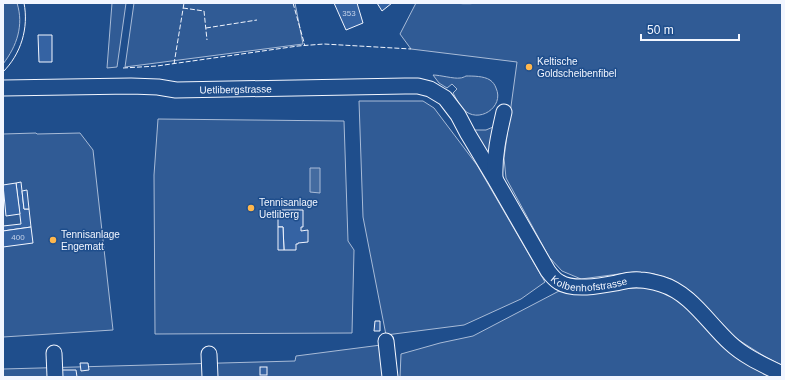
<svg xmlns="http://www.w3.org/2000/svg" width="785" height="380" font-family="Arial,sans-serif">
  <rect width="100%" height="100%" fill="#1f4e8c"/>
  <g fill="#305b95" stroke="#a8bbd7">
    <path d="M 3,3 L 17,3 C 24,25 17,46 3,64 Z"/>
    <polygon points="112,3 126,3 117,67 107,68"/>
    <polygon points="134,3 295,3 303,44 125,67"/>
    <polygon points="416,3 782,3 782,365 767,358 737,339 693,293 671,279 654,274 634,272 581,279 562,271 549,257 506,178 504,158 517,62 411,49 400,34"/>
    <path d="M 433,75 C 440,75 454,79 460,78 C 462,78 464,77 466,76 C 473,76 484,76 490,80 C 493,82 495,85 496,88 C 505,107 478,125 463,109 C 459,105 456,98 453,93 L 457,89 L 452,84 L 447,88 L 439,83 Z"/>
    <polygon points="359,101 423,101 434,108 477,165 545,282 521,299 464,325 386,335 363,217"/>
    <polygon points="158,119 344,121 348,241 354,250 352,333 155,334 154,175"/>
    <polygon points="493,127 494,128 489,156 473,130 486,130"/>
    <polygon points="36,133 37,134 80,133 93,150 113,330 3,337 3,134"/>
    <polygon points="656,287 686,306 713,336 738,357 776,377 400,377 401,354 440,343 473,336 559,291 600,290"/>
    <polygon points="381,345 386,377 3,377 3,369 295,361 296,356"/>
  </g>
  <polygon fill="#446ba0" stroke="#a8bbd7" points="310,168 320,168 320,193 310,192"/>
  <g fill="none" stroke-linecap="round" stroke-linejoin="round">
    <polyline stroke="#446ba0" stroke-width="4" points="463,3 470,3"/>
  </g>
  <g fill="#3563a3" stroke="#f2f6ff">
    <polygon points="334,3 357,3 363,23 346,30"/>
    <polygon points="377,3 392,3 382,11"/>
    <polygon points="38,35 52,35 52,62 39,62"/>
    <polygon points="21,182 24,209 29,209 31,227 3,231 3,226 21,224 16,183"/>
    <polygon points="16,183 20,214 6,216 3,185"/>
    <polygon points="27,190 29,209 24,209 22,191"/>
    <polygon points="278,210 303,210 303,227 301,227 301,231 308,230 308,242 298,243 298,244 296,244 296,250 284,250 283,227 278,227"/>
    <polygon points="31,227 33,243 3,247 3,231"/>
    <polygon points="278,227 283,227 284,250 278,250"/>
    <polygon points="375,321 380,321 380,331 374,331"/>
    <polygon points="80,363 88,363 89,370 81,371"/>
    <rect x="260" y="367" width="7" height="8"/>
    <polygon points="59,370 76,370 77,377 59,377"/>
  </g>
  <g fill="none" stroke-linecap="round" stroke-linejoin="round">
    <g stroke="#f2f6ff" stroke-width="17">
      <g id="minor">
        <path id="s1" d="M 3,88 L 131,86 L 158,87 L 176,90 L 405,86 L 418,86 L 430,89 L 445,98 L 458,115 L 468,134 L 495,179 L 548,271 C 551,275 554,279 559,282 C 573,291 600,286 616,283 C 624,281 632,279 640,280 C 647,280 654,282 661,284 C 691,293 708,323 730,343 C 745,357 764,365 782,374"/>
        <path d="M 495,178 C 494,155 499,134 504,112"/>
        <polyline points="386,341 390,377"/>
        <polyline points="54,353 55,377"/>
        <polyline points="209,354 210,377"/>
      </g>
    </g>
    <use href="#minor" stroke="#1f4e8c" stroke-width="15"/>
    <path stroke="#f2f6ff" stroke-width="1" d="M 3,72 C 21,54 29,28 24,3"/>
    <g stroke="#f2f6ff" stroke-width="1" stroke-dasharray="5 2" stroke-linecap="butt">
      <polyline points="293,3 305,46"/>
      <polyline points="183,8 204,11 207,40"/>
      <polyline points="206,28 257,20"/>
      <polyline points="174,64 184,3"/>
      <polyline points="123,68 157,66 298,46 324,44 411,49"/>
    </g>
  </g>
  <g fill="#ffb74d" stroke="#1f4e8c" stroke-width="1.5">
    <circle cx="529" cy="67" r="4"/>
    <circle cx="251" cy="208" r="4"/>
    <circle cx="53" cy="240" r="4"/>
  </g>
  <g text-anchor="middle" stroke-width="3" stroke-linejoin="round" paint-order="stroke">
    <g font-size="8" fill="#c3d1e8">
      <text x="349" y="16">353</text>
      <text x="18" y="240">400</text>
    </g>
    <g font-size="10" fill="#f2f6ff" stroke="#1f4e8c" text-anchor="start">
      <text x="537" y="65">Keltische<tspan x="537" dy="12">Goldscheibenfibel</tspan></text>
      <text x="259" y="206">Tennisanlage<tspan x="259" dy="12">Uetliberg</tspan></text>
      <text x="61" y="238">Tennisanlage<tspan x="61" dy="12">Engematt</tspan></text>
    </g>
    <g font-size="10" fill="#f2f6ff" stroke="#1f4e8c">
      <text dy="4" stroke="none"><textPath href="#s1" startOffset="233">Uetlibergstrasse</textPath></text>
      <text dy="4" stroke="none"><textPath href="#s1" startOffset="693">Kolbenhofstrasse</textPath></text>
    </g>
  </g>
  <rect width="785" height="380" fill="none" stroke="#f2f6ff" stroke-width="8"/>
  <path d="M641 34v6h98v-6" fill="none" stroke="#f2f6ff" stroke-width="2"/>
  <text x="647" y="34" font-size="12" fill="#f2f6ff" stroke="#1f4e8c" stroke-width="3" paint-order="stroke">50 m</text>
</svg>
